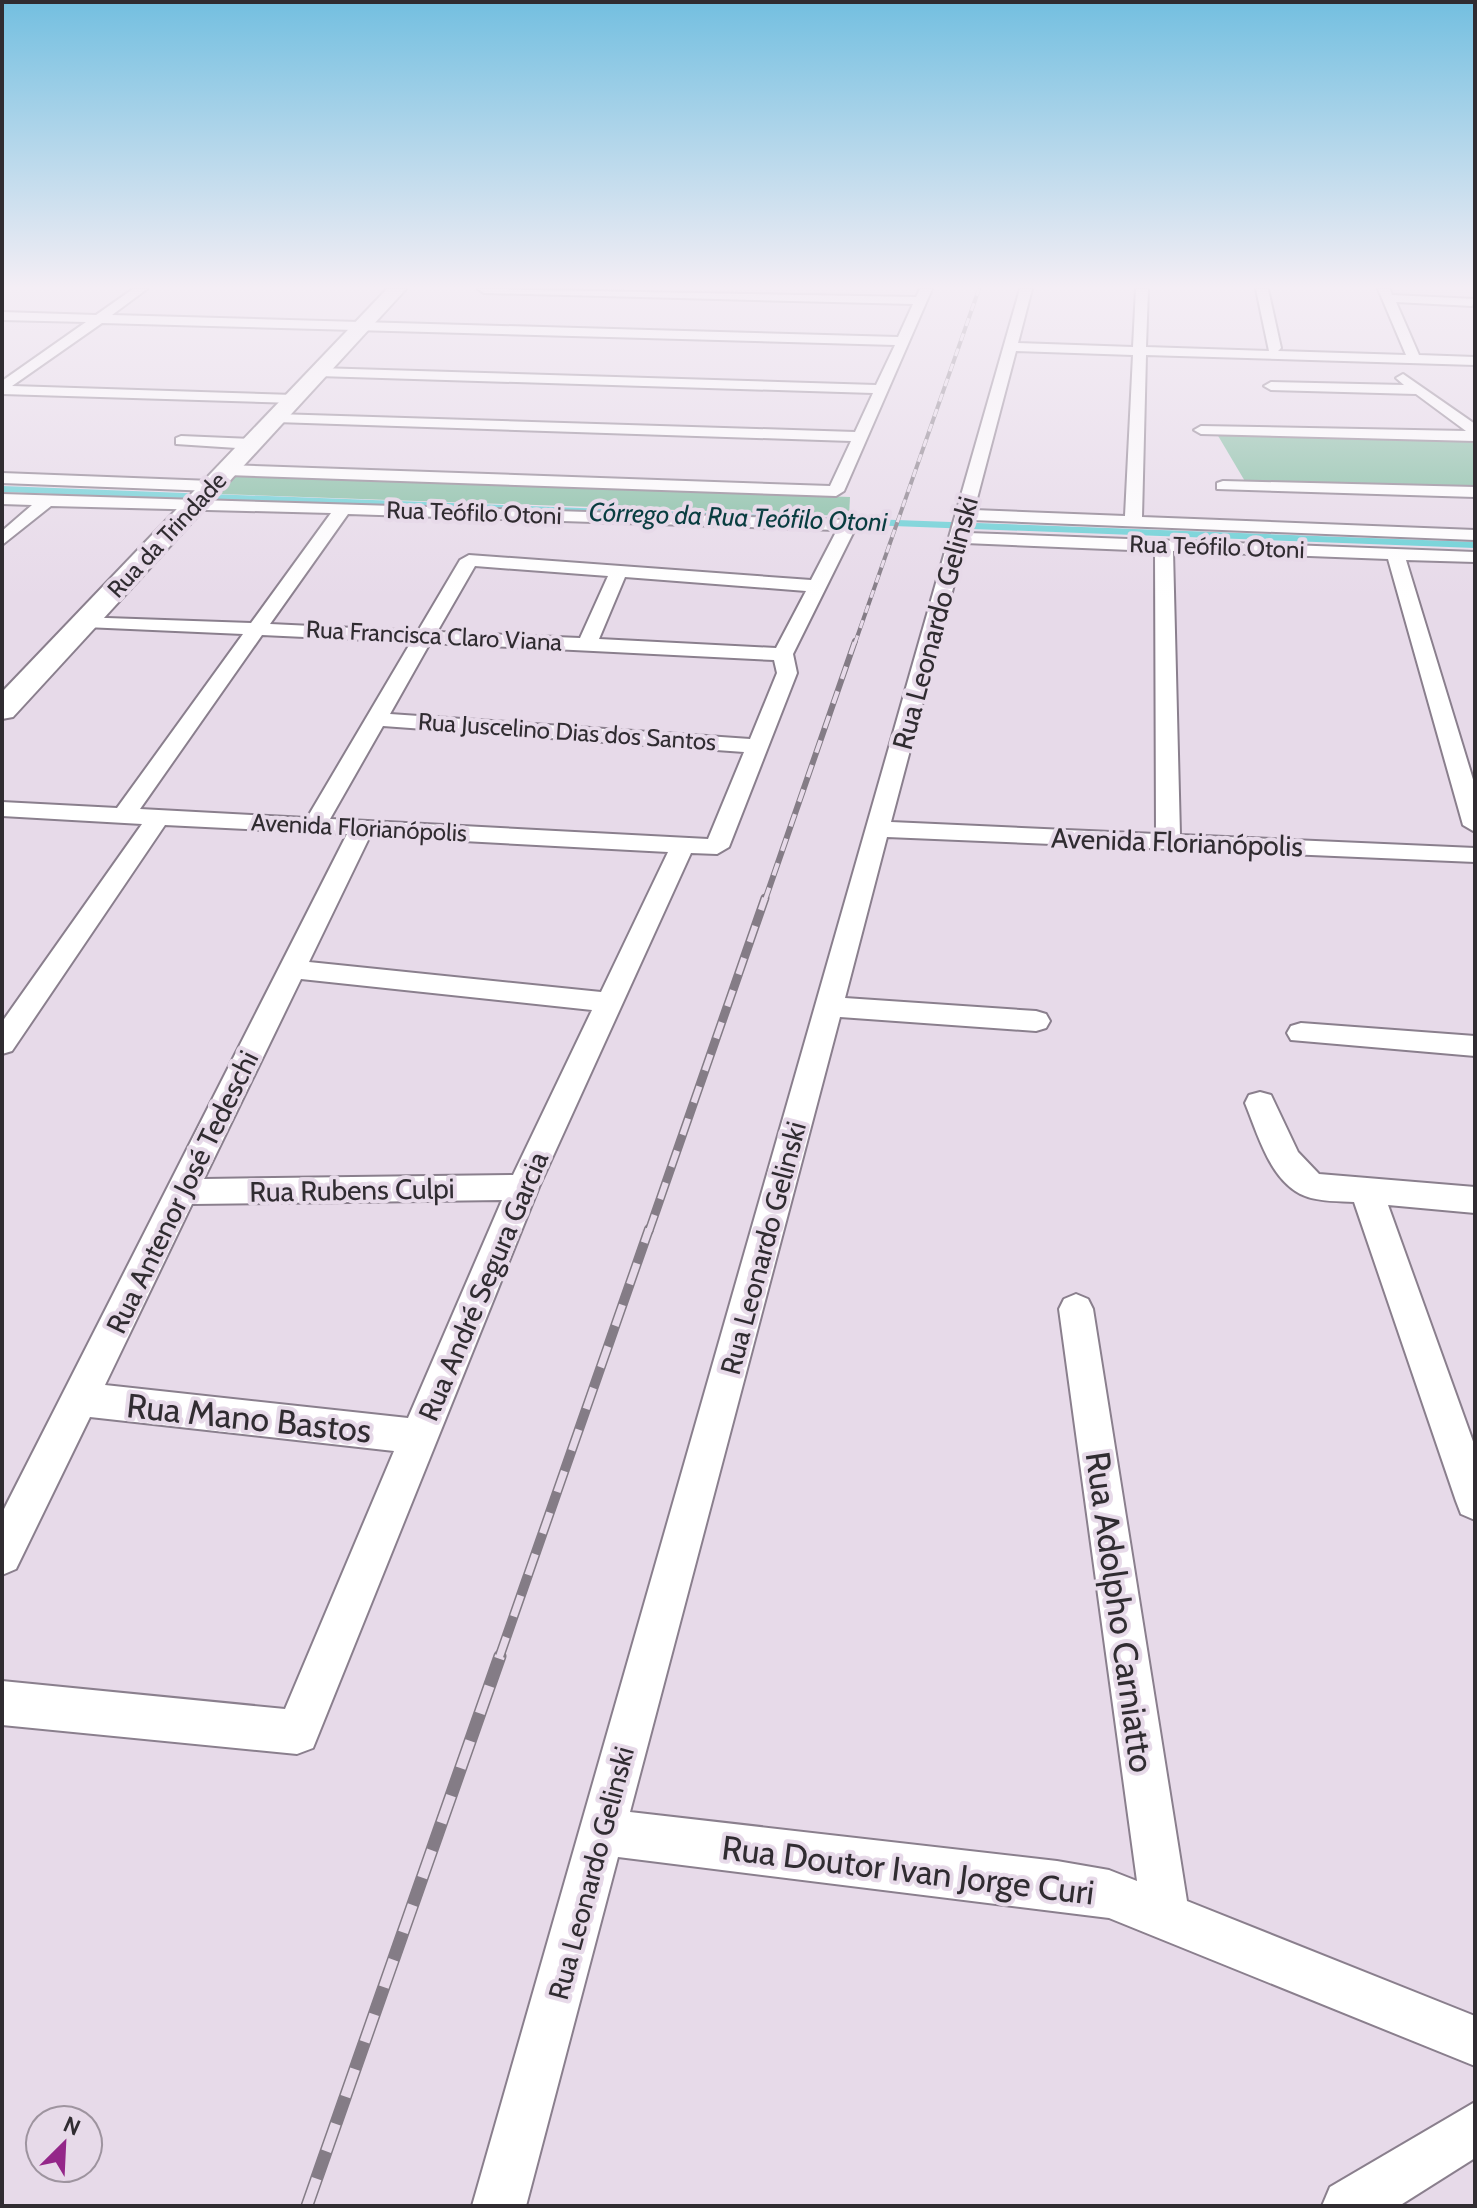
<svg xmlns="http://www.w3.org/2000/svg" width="1477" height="2208" font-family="Cabin,sans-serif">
  <rect width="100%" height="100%" fill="#e7dae9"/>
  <g fill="#81bda1">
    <polygon points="1217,434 1475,439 1475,488 1246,483"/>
    <polygon points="236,476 850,497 849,516 219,494"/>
  </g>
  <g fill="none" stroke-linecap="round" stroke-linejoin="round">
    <polyline stroke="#63cfd4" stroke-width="6" points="2,489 1475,545"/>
    <g stroke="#8a7f8d" stroke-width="4">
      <g id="street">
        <polygon points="133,289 147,289 112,315 898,337 913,304 484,293 478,289 916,297 920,289 932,289 844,491 836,496 227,475 219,470 227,465 830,486 851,441 276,422 269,418 276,414 855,432 873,393 318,376 311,372 318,368 876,385 895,345 102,323 12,386 294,395 301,399 294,403 2,394 2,381 86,322 2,320 2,312 96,315"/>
        <path d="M 1020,289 L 1032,289 L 1018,343 L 1133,347 L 1136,289 L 1148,289 L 1146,347 L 1269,351 L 1256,289 L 1268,289 L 1281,348 L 1278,351 L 1406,355 L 1378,289 L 1390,289 L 1392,295 L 1475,299 L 1472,306 L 1396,302 L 1419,355 L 1475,357 L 1475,365 L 1146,355 L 1142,517 L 1475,530 L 1475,540 L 971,520 L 968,533 L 1475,552 L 1475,562 L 1406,560 L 1475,786 L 1475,832 L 1463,825 L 1388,559 L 1173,551 L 1180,835 L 1475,848 L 1475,862 L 887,837 L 845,998 L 1036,1011 L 1046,1014 L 1050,1021 L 1046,1028 L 1036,1031 L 840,1017 L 630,1812 L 1057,1861 L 1109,1870 L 1137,1881 L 1059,1309 L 1064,1299 L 1076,1294 L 1088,1299 L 1093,1309 L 1187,1901 L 1475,2016 L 1475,2066 L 1109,1918 L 618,1857 L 526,2206 L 472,2206 ZM 1016,351 L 1133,355 L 1125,516 L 974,510 ZM 965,543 L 1155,551 L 1156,834 L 891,822 Z"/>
        <polygon points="1403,374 1475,424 1475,441 1201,434 1194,430 1201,426 1466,431 1416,394 1271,390 1264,386 1271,382 1404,385 1396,378"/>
        <polygon points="181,436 252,439 260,444 252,449 176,444 176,438"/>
        <polygon points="2,473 212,481 220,486 212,491 2,483"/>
        <polygon points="1223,481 1475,487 1475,497 1217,489 1217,483"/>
        <path d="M 2,494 L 848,520 L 857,525 L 793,654 L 797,673 L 729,847 L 717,854 L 691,853 L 539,1187 L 313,1748 L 297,1754 L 2,1725 L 2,1681 L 285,1709 L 394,1451 L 90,1417 L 16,1569 L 2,1575 L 2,1513 L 347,834 L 165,825 L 12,1051 L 2,1054 L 2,1022 L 142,824 L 2,816 L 2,802 L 117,808 L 243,634 L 85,627 L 75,621 L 78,617 L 251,623 L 331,513 L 51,506 L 2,545 L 2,531 L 32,505 L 2,504 ZM 348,514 L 837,530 L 811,580 L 469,555 L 460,560 L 418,631 L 270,624 ZM 475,566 L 608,576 L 580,638 L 437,632 ZM 625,577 L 806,591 L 776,648 L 599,639 ZM 262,635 L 411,642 L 307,818 L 140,809 ZM 430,643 L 774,660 L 777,673 L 750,739 L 390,714 ZM 383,726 L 744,752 L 708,839 L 330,819 ZM 370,836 L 668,852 L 601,992 L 309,962 ZM 301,979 L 592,1010 L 513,1175 L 204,1179 ZM 502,1200 L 408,1418 L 105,1385 L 192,1204 Z"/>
        <polygon points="1301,1023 1475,1036 1475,1056 1291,1040 1287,1033 1291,1026"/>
        <path d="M 1260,1092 L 1271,1095 L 1298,1152 L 1319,1174 L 1475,1187 L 1475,1213 L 1388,1205 L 1475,1447 L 1475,1520 L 1461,1514 L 1456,1501 L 1354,1202 C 1339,1201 1320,1202 1305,1196 C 1270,1182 1258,1134 1245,1103 L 1249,1095 Z"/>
        <polygon points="1475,2102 1475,2158 1399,2206 1322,2206 1330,2187"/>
      </g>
    </g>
    <g stroke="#8a7f8d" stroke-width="4">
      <polygon id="secondary" points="387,289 406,289 13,717 2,719 2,692"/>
    </g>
    <use href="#street" fill="#fff" fill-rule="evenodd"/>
    <use href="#secondary" fill="#fff" fill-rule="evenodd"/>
    <g stroke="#847c86" stroke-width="4">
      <polyline id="rail-far4" points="855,643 979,289"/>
    </g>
    <g stroke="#847c86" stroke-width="6">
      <polyline id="rail-far3" points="765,900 855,641"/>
    </g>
    <g stroke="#847c86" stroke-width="9">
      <polyline id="rail-far2" points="649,1231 765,898"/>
    </g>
    <g stroke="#847c86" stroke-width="10">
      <polyline id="rail-far1" points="499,1658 649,1229"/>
    </g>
    <g stroke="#847c86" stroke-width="13">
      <polyline id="rail" points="307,2206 500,1656"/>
    </g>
    <use href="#rail-far4" stroke="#e7dae9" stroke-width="3" stroke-dasharray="8" stroke-linecap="butt"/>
    <use href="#rail-far3" stroke="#e7dae9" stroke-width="4" stroke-dasharray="13" stroke-linecap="butt"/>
    <use href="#rail-far2" stroke="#e7dae9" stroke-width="6" stroke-dasharray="17" stroke-linecap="butt"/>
    <use href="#rail-far1" stroke="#e7dae9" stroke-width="7" stroke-dasharray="22" stroke-linecap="butt"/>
    <use href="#rail" stroke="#e7dae9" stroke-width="10" stroke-dasharray="29" stroke-linecap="butt"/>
  </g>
  <linearGradient id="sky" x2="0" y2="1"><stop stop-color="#73bfe0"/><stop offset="0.48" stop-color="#f4eef5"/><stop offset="1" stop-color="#f4eef5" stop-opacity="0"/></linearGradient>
  <rect width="1477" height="598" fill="url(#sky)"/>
  <g text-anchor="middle" stroke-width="8" stroke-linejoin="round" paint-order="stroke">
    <g font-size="24" fill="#302c31" stroke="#e7dae9">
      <text transform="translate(474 513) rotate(2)" y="8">Rua Teófilo Otoni</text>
      <text transform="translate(167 535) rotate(-47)" y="8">Rua da Trindade</text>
      <text transform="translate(1217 547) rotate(2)" y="8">Rua Teófilo Otoni</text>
      <text transform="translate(434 636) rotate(3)" y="8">Rua Francisca Claro Viana</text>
      <text transform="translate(567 732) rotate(4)" y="8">Rua Juscelino Dias dos Santos</text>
      <text transform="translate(359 828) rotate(3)" y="8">Avenida Florianópolis</text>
    </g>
    <g font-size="26" font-style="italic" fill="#093d40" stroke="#e7dae9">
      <text transform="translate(738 517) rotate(2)" y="9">Córrego da Rua Teófilo Otoni</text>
    </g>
    <g font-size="28" fill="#302c31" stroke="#e7dae9">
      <text transform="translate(935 623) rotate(-75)" y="10">Rua Leonardo Gelinski</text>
      <text transform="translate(1177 842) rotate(2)" y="10">Avenida Florianópolis</text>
      <text transform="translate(352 1190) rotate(-1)" y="10">Rua Rubens Culpi</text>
      <text transform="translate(182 1192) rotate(-64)" y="10">Rua Antenor José Tedeschi</text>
      <text transform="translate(763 1248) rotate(-75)" y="10">Rua Leonardo Gelinski</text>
      <text transform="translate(483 1286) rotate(-67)" y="10">Rua André Segura Garcia</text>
      <text transform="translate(591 1873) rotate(-75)" y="10">Rua Leonardo Gelinski</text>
    </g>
    <g font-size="34" fill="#302c31" stroke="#e7dae9">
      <text transform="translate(249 1418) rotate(6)" y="12">Rua Mano Bastos</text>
      <text transform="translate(1120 1612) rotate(82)" y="12">Rua Adolpho Carniatto</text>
      <text transform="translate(908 1870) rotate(7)" y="12">Rua Doutor Ivan Jorge Curi</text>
    </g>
  </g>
  <rect width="1477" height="2208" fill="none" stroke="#302c31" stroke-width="8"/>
  <g transform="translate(64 2144) rotate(24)"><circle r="38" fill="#e7dae9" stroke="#9e949f" stroke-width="2"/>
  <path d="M0-6L14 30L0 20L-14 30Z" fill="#942789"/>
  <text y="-12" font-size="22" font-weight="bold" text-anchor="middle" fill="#302c31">N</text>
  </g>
</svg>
